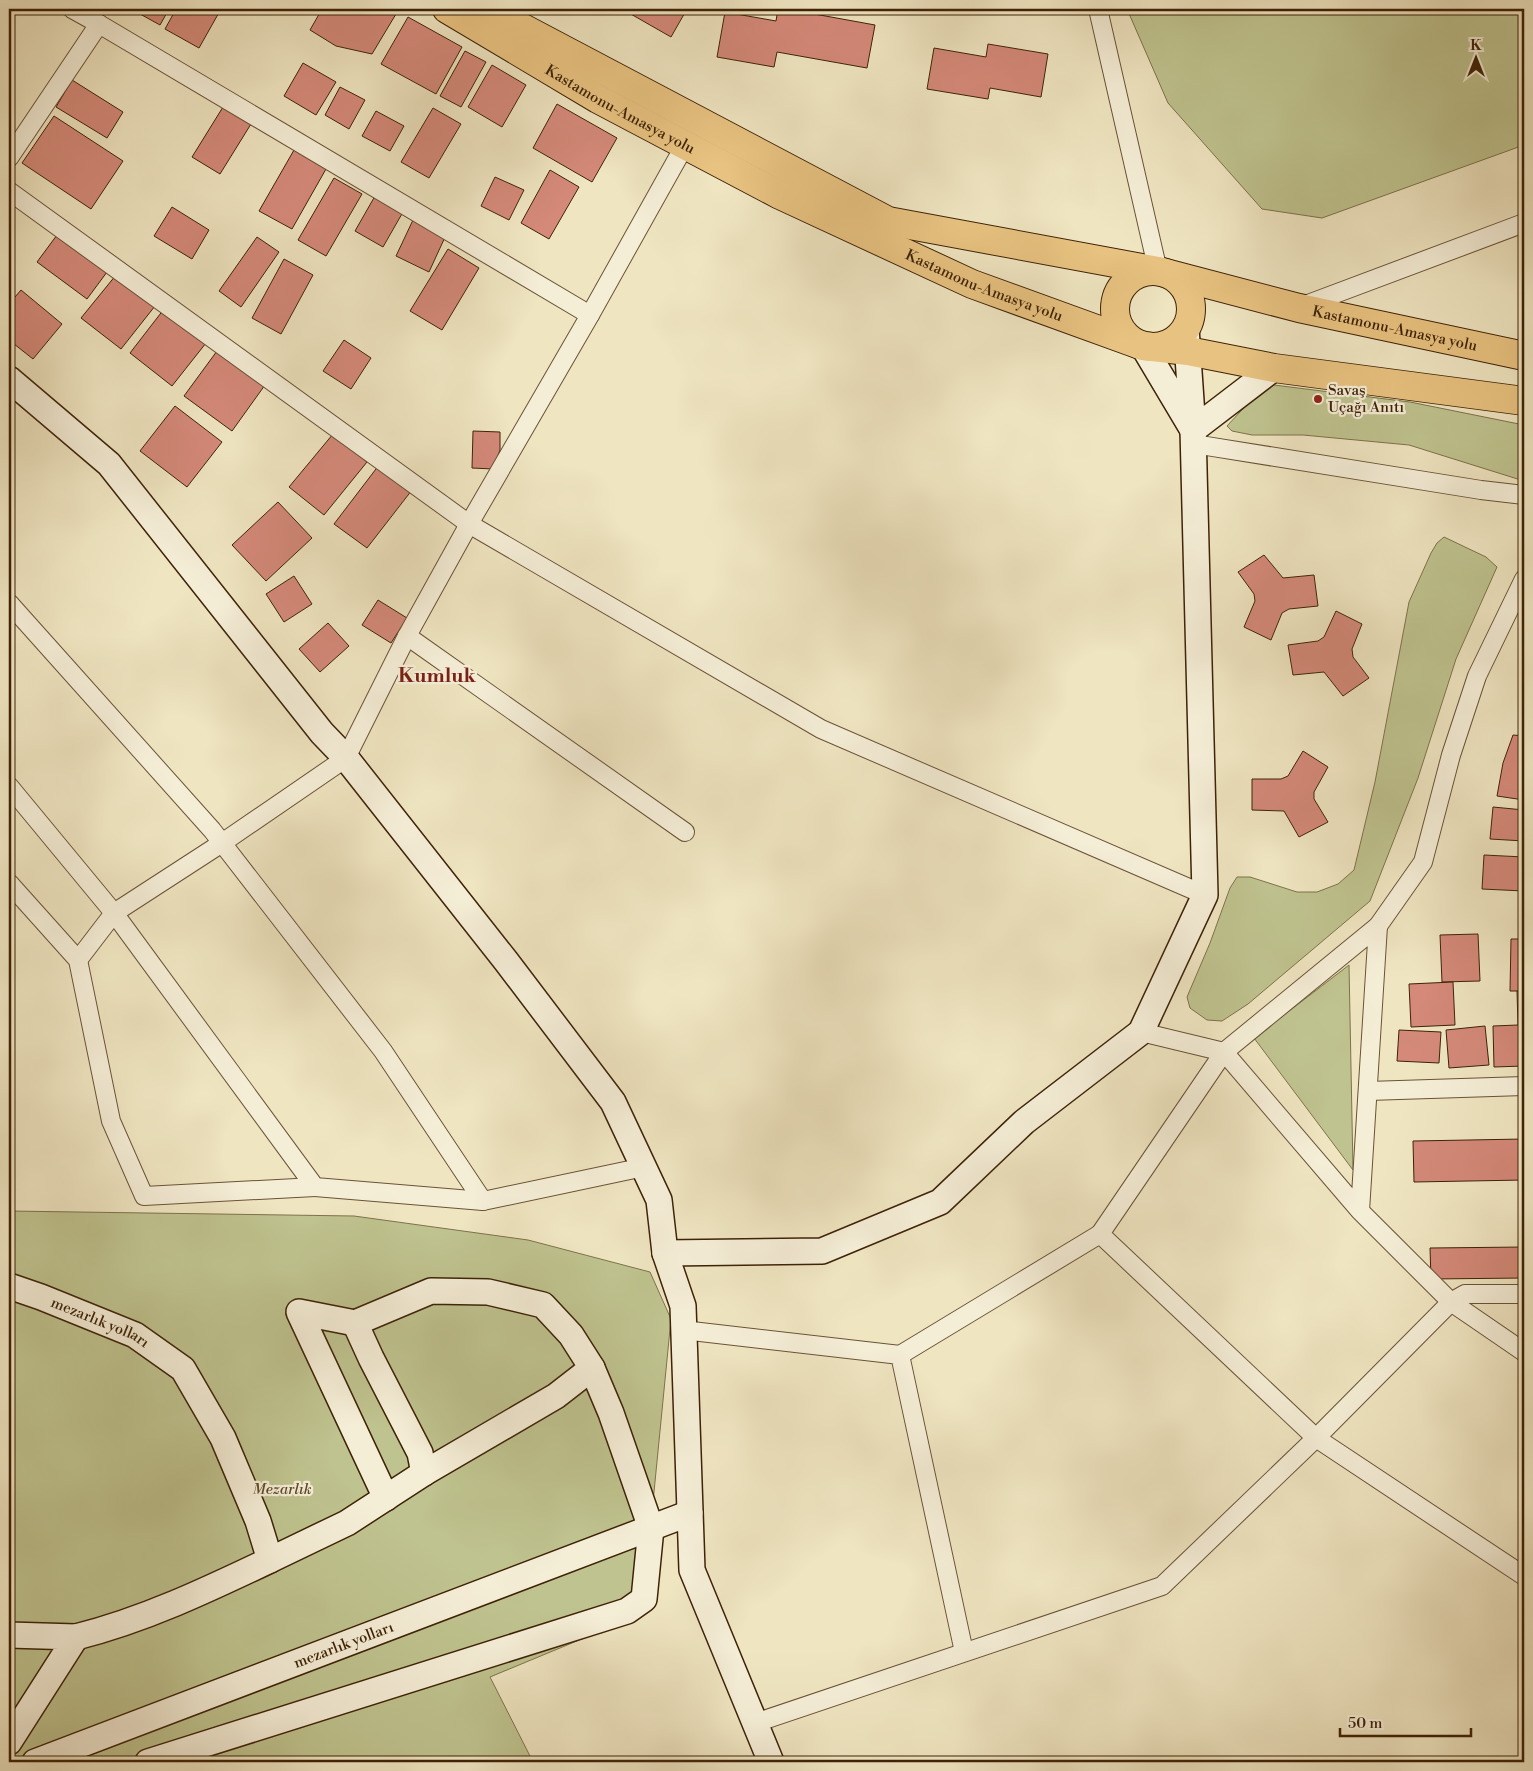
<svg xmlns="http://www.w3.org/2000/svg" width="1533" height="1771" font-family="'Libre Bodoni',serif">
  <rect width="100%" height="100%" fill="#efe5c1"/>
  <filter id="stains"><feTurbulence type="fractalNoise" baseFrequency=".004" numOctaves="4"/><feColorMatrix values="0 0 0 0 .2 0 0 0 0 .09 0 0 0 0 .02 0 0 0 .5 -.17"/></filter>
  <radialGradient id="worn" r=".72"><stop offset=".6" stop-color="#630" stop-opacity="0"/><stop offset="1" stop-color="#630" stop-opacity=".3"/></radialGradient>
  <g fill="#bfc38f" stroke="#7e724b">
    <polygon points="1127,9 1524,9 1524,145 1322,218 1262,209 1168,103"/>
    <polygon points="1266,384 1410,402 1524,425 1524,481 1409,445 1303,435 1252,435 1232,431 1227,426"/>
    <polygon points="1444,537 1486,557 1497,567 1456,659 1418,778 1370,901 1248,1004 1222,1021 1207,1020 1190,1008 1187,997 1210,943 1230,888 1237,877 1250,877 1297,892 1317,892 1338,884 1354,870 1375,782 1409,602 1431,553 1437,543"/>
    <polygon points="1349,965 1353,1170 1254,1038"/>
    <polygon points="9,1211 354,1216 528,1240 650,1272 671,1319 642,1614 490,1677 533,1762 9,1762"/>
  </g>
  <g fill="#d48979" stroke="#3e2207">
    <polygon points="131,9 169,9 160,25"/>
    <polygon points="176,9 221,9 199,48 165,29"/>
    <polygon points="322,9 399,9 372,54 336,46 310,30"/>
    <polygon points="622,9 687,9 671,37"/>
    <polygon points="778,9 787,9 875,25 867,68 777,52 774,67 717,57 725,12 776,21"/>
    <polygon points="408,17 462,47 436,94 381,64"/>
    <polygon points="988,44 1048,54 1041,97 990,88 988,99 927,89 934,48 986,57"/>
    <polygon points="465,51 486,62 461,107 440,96"/>
    <polygon points="303,63 336,82 316,115 284,96"/>
    <polygon points="492,65 526,85 502,127 468,107"/>
    <polygon points="72,80 123,112 107,138 56,107"/>
    <polygon points="340,87 365,100 349,129 325,115"/>
    <polygon points="557,104 617,138 592,182 533,148"/>
    <polygon points="223,107 251,124 220,174 192,157"/>
    <polygon points="433,108 461,124 429,178 401,162"/>
    <polygon points="376,111 404,126 390,151 362,136"/>
    <polygon points="54,116 123,161 91,209 22,163"/>
    <polygon points="294,150 326,169 292,229 259,211"/>
    <polygon points="550,170 579,187 549,239 521,223"/>
    <polygon points="495,177 524,190 509,220 481,206"/>
    <polygon points="334,178 362,194 326,256 298,240"/>
    <polygon points="375,196 403,212 383,247 355,231"/>
    <polygon points="172,207 209,230 192,259 154,236"/>
    <polygon points="413,220 446,235 429,272 396,256"/>
    <polygon points="57,235 107,272 87,299 37,262"/>
    <polygon points="257,237 279,252 241,307 219,291"/>
    <polygon points="448,249 479,268 442,330 410,311"/>
    <polygon points="284,259 313,275 281,334 252,318"/>
    <polygon points="1524,259 1524,293 1520,292"/>
    <polygon points="116,275 155,306 121,349 81,318"/>
    <polygon points="21,290 62,324 33,359 9,340 9,304"/>
    <polygon points="164,309 206,343 172,386 130,353"/>
    <polygon points="344,340 371,358 351,389 323,371"/>
    <polygon points="217,351 265,385 232,431 184,396"/>
    <polygon points="175,406 222,442 187,487 140,451"/>
    <polygon points="473,431 500,432 500,450 493,469 472,468"/>
    <polygon points="333,434 367,462 324,515 289,487"/>
    <polygon points="379,465 412,490 367,548 334,524"/>
    <polygon points="278,502 312,538 266,581 232,545"/>
    <polygon points="1264,555 1283,578 1314,575 1318,606 1289,609 1282,613 1271,640 1244,627 1255,601 1254,594 1238,572"/>
    <polygon points="294,576 312,604 284,622 266,594"/>
    <polygon points="378,600 407,618 391,643 362,625"/>
    <polygon points="1336,611 1362,624 1352,649 1353,657 1369,678 1343,696 1324,672 1293,675 1288,645 1318,641 1324,637"/>
    <polygon points="328,623 349,646 320,672 299,649"/>
    <polygon points="1524,690 1524,722 1522,722"/>
    <polygon points="1513,735 1524,736 1524,800 1497,796 1503,763"/>
    <polygon points="1303,751 1328,767 1314,792 1314,799 1328,822 1299,837 1284,811 1252,810 1252,779 1281,779 1288,776"/>
    <polygon points="1493,807 1524,810 1524,841 1490,839"/>
    <polygon points="1484,855 1524,857 1524,891 1482,889"/>
    <polygon points="1478,934 1480,981 1442,982 1440,935"/>
    <polygon points="1511,939 1524,939 1524,991 1510,991"/>
    <polygon points="1453,982 1455,1025 1411,1027 1409,984"/>
    <polygon points="1517,991 1524,991 1524,1025 1518,1025"/>
    <polygon points="1518,1025 1524,1025 1524,1066 1494,1067 1493,1026"/>
    <polygon points="1485,1026 1489,1065 1449,1068 1446,1030"/>
    <polygon points="1399,1030 1441,1032 1439,1063 1397,1061"/>
    <polygon points="1524,1139 1524,1180 1414,1182 1413,1141"/>
    <polygon points="1524,1247 1524,1278 1431,1279 1430,1248"/>
  </g>
  <g fill="none" stroke-linecap="round" stroke-linejoin="round">
    <g stroke="#6a5336" stroke-width="20">
      <g id="street">
        <polyline points="72,9 99,24"/>
        <polyline points="1098,9 1158,271"/>
        <polyline points="9,158 99,24 590,315"/>
        <polyline points="9,191 469,524 821,729 1205,895"/>
        <polyline points="1300,307 1524,223"/>
        <polyline points="1194,444 1481,490 1524,495"/>
        <polyline points="9,603 212,830 383,1051 483,1201"/>
        <polyline points="407,636 685,832"/>
        <polyline points="9,786 114,913 315,1187 483,1201 644,1167"/>
        <polyline points="9,883 78,960 111,1121 144,1196 315,1187"/>
        <polyline points="1378,926 1423,862 1451,755 1477,676 1524,579"/>
        <polyline points="78,960 114,913 222,843 346,758 407,636 469,524 590,315 685,145"/>
        <polyline points="1368,1091 1524,1086"/>
        <polyline points="1360,1211 1378,926 1224,1052 1360,1211 1451,1302 1524,1352"/>
        <polyline points="1100,1234 1224,1052 1141,1032"/>
        <polyline points="683,1330 900,1355 964,1652"/>
        <polyline points="900,1355 1100,1234 1316,1438 1451,1302 1465,1294 1524,1294"/>
        <polyline points="755,1723 1162,1586 1316,1438 1524,1576"/>
      </g>
    </g>
    <g stroke="#3e2207" stroke-width="28">
      <g id="secondary">
        <polyline points="1143,346 1193,430 1274,368"/>
        <polyline points="9,379 109,464 322,733 346,758 506,961 613,1102 659,1200 665,1253 822,1251 940,1202 1024,1122 1141,1032 1205,895 1193,430 1186,328"/>
        <polyline points="665,1253 683,1306 692,1570 771,1762"/>
        <path id="s1" d="M 9,1286 L 41,1297 L 135,1335 L 183,1369 L 223,1438 L 258,1521 L 270,1560 C 207,1590 144,1620 76,1637"/>
        <polyline points="355,1323 299,1312 386,1498"/>
        <polyline points="270,1560 347,1523 424,1473 556,1396 592,1368"/>
        <polyline points="9,1635 76,1637 9,1742"/>
        <path id="s2" d="M 35,1762 L 690,1513"/>
        <polyline points="148,1762 627,1611 644,1599 651,1528 611,1413 592,1368 571,1335 543,1305 488,1292 431,1291 355,1323 371,1358 420,1453 424,1473"/>
      </g>
    </g>
    <g stroke="#3e2207" stroke-width="30">
      <g id="primary">
        <path id="s3" d="M 447,9 L 598,99 L 780,195 L 972,284 L 1143,346 L 1188,351 L 1274,368 L 1524,401"/>
        <path id="s4" d="M 487,9 L 888,221 L 1158,271 L 1299,308 L 1524,356"/>
        <circle cx="1153" cy="309" r="38"/>
      </g>
    </g>
    <use href="#street" stroke="#f5eed7" stroke-width="18"/>
    <use href="#secondary" stroke="#f5eed7" stroke-width="25"/>
    <use href="#primary" stroke="#e8c280" stroke-width="28"/>
  </g>
  <circle fill="#8f2418" stroke="#f5eed7" stroke-width="2" cx="1318" cy="399" r="5"/>
  <g text-anchor="middle" stroke-width="4.5" stroke-linejoin="round" paint-order="stroke">
    <g font-size="15" fill="#3e2207" stroke="#f5eed7">
      <text dy="5" stroke="none"><textPath href="#s3" startOffset="200">Kastamonu-Amasya yolu</textPath></text>
      <text dy="5" stroke="none"><textPath href="#s3" startOffset="605">Kastamonu-Amasya yolu</textPath></text>
      <text dy="5" stroke="none"><textPath href="#s4" startOffset="972">Kastamonu-Amasya yolu</textPath></text>
      <text dy="5" stroke="none"><textPath href="#s1" startOffset="98">mezarlık yolları</textPath></text>
      <text dy="5" stroke="none"><textPath href="#s2" startOffset="330">mezarlık yolları</textPath></text>
    </g>
    <g font-size="15" fill="#3e2207" stroke="#f5eed7" text-anchor="start">
      <text x="1328" y="395">Savaş<tspan x="1328" dy="17">Uçağı Anıtı</tspan></text>
    </g>
    <g font-size="15" font-style="italic" fill="#5e4a29" stroke="#f5eed7">
      <text x="282" y="1494">Mezarlık</text>
    </g>
    <g font-size="20" font-weight="bold" fill="#7a1f14" stroke="#f5eed7">
      <text x="437" y="682">Kumluk</text>
    </g>
  </g>
  <rect width="1533" height="1771" fill="none" stroke="#efe5c1" stroke-width="30"/>
  <rect x="10" y="10" width="1513" height="1751" fill="none" stroke="#3e2207" stroke-width="2.5"/>
  <rect x="15" y="15" width="1503" height="1741" fill="none" stroke="#3e2207"/>
  <g transform="translate(1476 58)" stroke="#f5eed7" stroke-width="4" paint-order="stroke">
  <path d="M0-4L9 19L0 12L-9 19Z" fill="#3e2207"/>
  <text y="-8" font-size="14" font-weight="bold" text-anchor="middle" fill="#3e2207">K</text>
  </g>
  <path d="M1340 1728v8h131v-8" fill="none" stroke="#3e2207" stroke-width="2.5"/>
  <text x="1348" y="1728" font-size="15" fill="#3e2207" stroke="#f5eed7" stroke-width="4" paint-order="stroke">50 m</text>
  <rect width="100%" height="100%" filter="url(#stains)"/>
  <rect width="100%" height="100%" fill="url(#worn)"/>
</svg>
